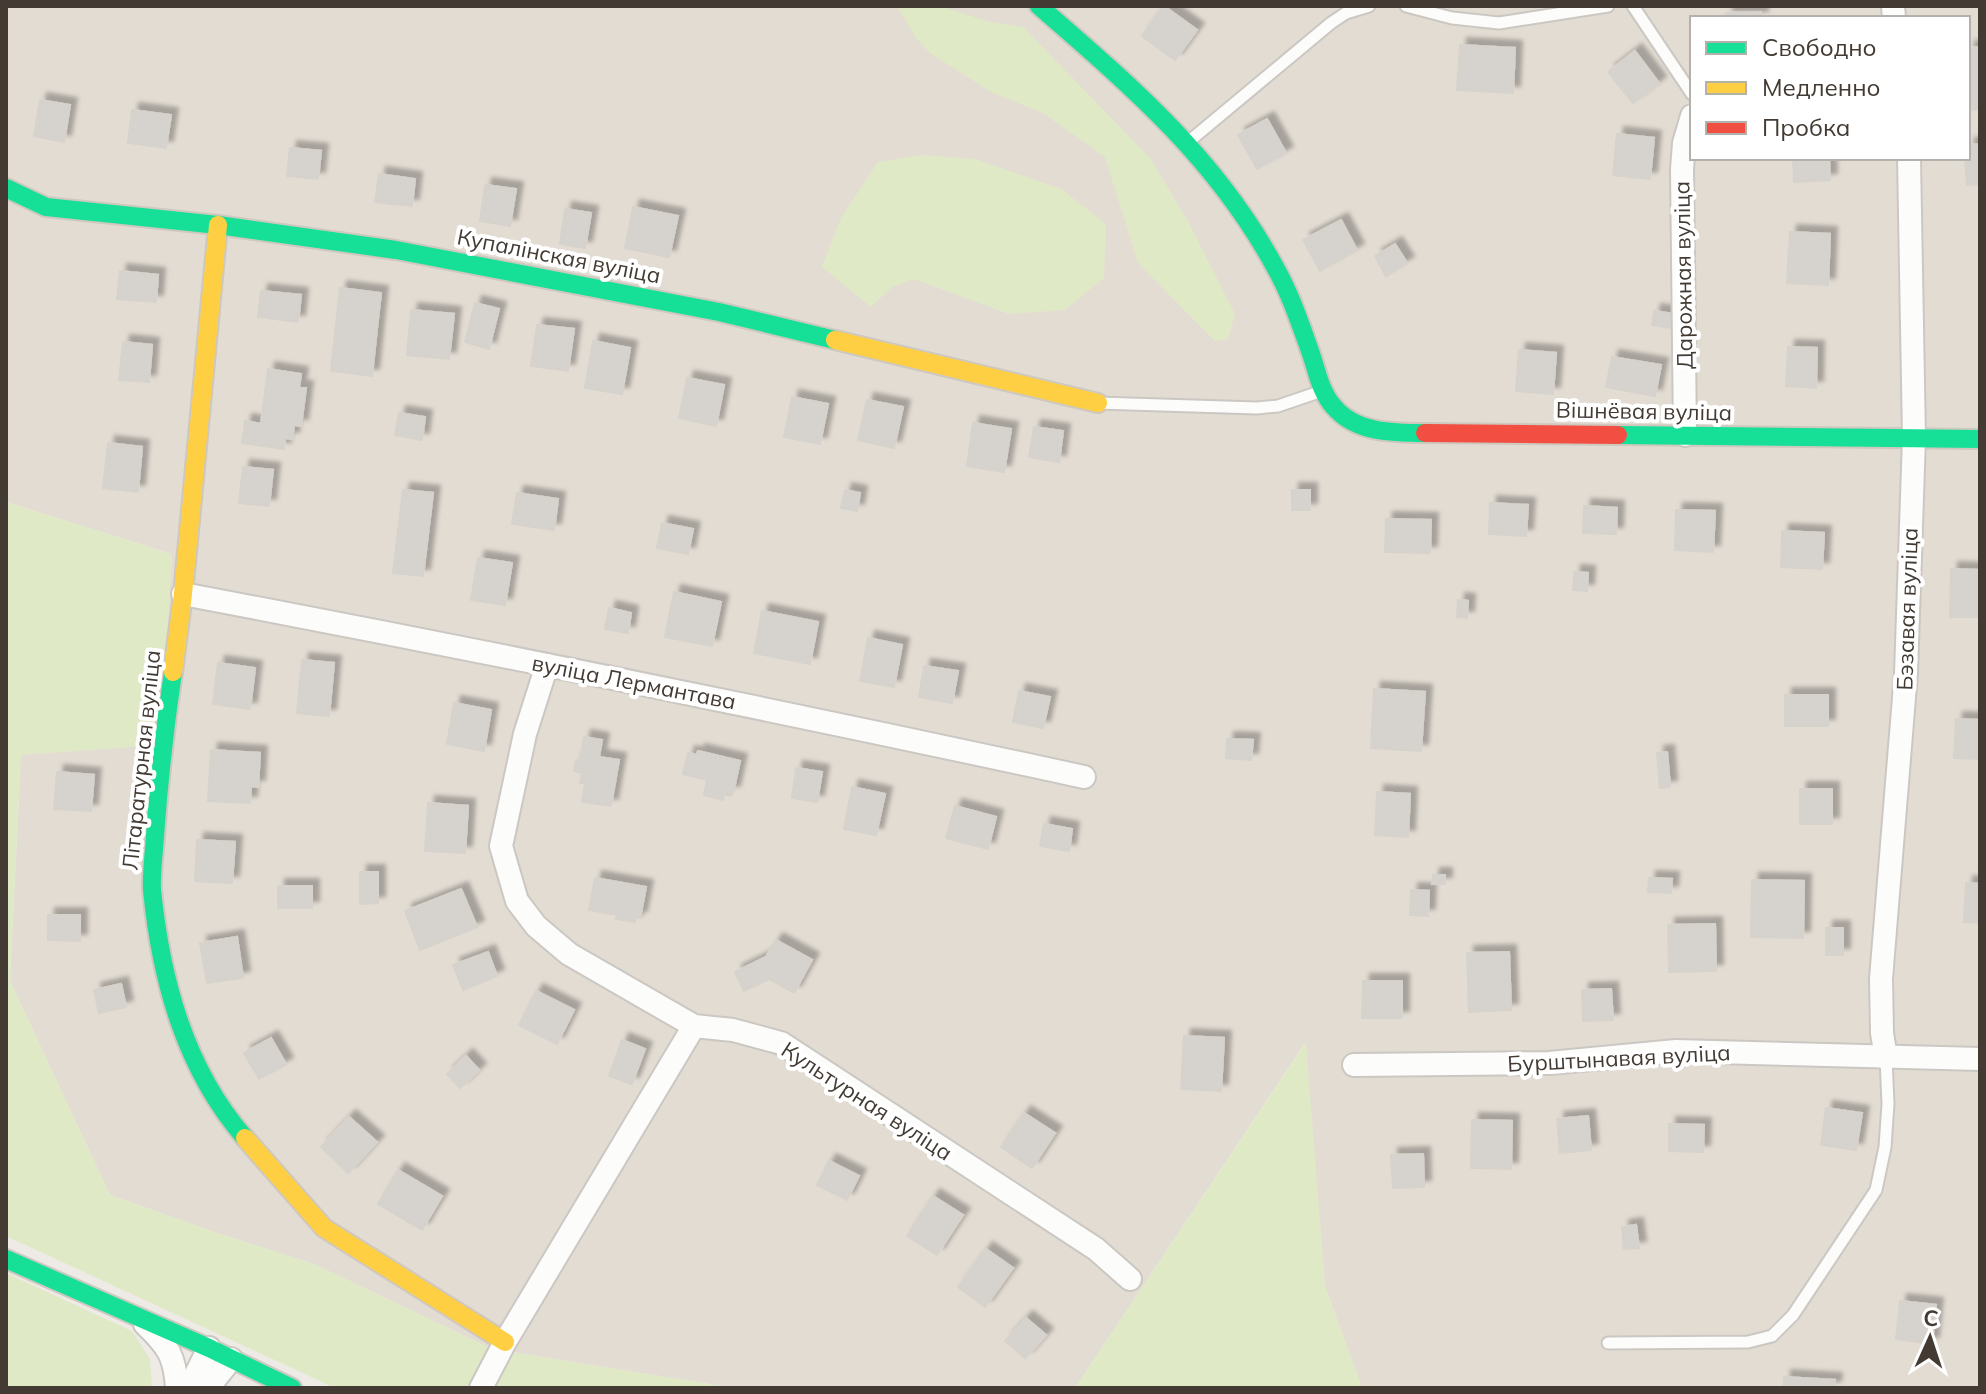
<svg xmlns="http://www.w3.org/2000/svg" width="1986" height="1394" font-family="Mulish,sans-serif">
  <defs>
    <filter id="shadow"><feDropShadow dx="7" dy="-7" stdDeviation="2" flood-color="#0004"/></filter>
  </defs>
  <rect width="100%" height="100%" fill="#eeebe6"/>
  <path fill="#e3dcd3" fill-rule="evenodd" d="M 6,6 L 1980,6 L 1980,1388 L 1362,1388 L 1325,1286 L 1305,1043 L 1075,1388 L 734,1388 L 492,1349 L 314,1264 L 220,1234 L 110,1195 L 10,981 L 21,754 L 160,744 L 172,554 L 6,502 ZM 1692,18 L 1968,18 L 1968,158 L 1692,158 Z"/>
  <g fill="#e0e9c6">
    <polygon points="897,6 939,6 990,22 1023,27 1150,158 1188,221 1235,314 1228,339 1215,341 1138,263 1105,157 1043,113 993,93 930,53 916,38"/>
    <polygon points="922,155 975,159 1061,189 1106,224 1104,278 1065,310 1009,314 914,279 892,287 871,307 822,267 841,218 878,162"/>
    <polygon points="6,502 172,554 161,745 21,755 10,981 110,1195 220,1234 314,1264 492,1349 734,1388 335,1388 6,1236"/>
    <polygon points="1306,1042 1325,1286 1362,1388 1075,1388"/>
    <polygon points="6,1273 132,1331 150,1359 152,1388 6,1388"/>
  </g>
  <g fill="#d6d2cd" stroke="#d6d2cc" stroke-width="2" filter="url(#shadow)">
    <polygon points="1164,6 1197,30 1175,60 1142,36"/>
    <polygon points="1761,12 1761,18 1726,18 1726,13"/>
    <polygon points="1460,45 1515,48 1513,93 1457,90"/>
    <polygon points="1980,47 1980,109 1968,110 1968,48"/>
    <polygon points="1635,51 1659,83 1633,103 1608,72"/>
    <polygon points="40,100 70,105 64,142 34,136"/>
    <polygon points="132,110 171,115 166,148 128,143"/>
    <polygon points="1267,119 1286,153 1257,169 1238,135"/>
    <polygon points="1617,134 1654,138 1650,179 1613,175"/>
    <polygon points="1980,144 1980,184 1967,185 1965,158 1968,158 1968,145"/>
    <polygon points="290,148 321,151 318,179 287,176"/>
    <polygon points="1793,158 1829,158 1830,180 1794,182"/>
    <polygon points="379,174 415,179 412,206 375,202"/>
    <polygon points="485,185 516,189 510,226 480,221"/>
    <polygon points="633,207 678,216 669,257 625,248"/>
    <polygon points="565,209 591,213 585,248 560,244"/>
    <polygon points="1341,220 1357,250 1320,271 1303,240"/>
    <polygon points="1790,232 1830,234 1828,285 1787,283"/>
    <polygon points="1395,244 1407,263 1386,276 1375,256"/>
    <polygon points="120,271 158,275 156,302 117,299"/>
    <polygon points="340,288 381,293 378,319 337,315"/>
    <polygon points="261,291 301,295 298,322 258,317"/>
    <polygon points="475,303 499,309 489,349 465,342"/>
    <polygon points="411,310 454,314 449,359 407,355"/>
    <polygon points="1654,311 1674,314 1672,328 1652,325"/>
    <polygon points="337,315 378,319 372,376 331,371"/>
    <polygon points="537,325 574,329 568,371 531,366"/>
    <polygon points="593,341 630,348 622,394 585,388"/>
    <polygon points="123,342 152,345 149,382 119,380"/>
    <polygon points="1788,347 1817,348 1816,388 1786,386"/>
    <polygon points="1519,350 1556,353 1553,394 1516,391"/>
    <polygon points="1612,357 1661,365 1655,396 1606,387"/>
    <polygon points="268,369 301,374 299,388 306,388 301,426 294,425 292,439 285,438 284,449 242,443 245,421 261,424"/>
    <polygon points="687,378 724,385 716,426 679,418"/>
    <polygon points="792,397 828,404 820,444 784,437"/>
    <polygon points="867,400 903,407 894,448 858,440"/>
    <polygon points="399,413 425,417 422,440 395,435"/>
    <polygon points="973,423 1011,429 1004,472 967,466"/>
    <polygon points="1034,427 1063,431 1059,462 1029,457"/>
    <polygon points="108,443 142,447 138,492 103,488"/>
    <polygon points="243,467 273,470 269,506 239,503"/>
    <polygon points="403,490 433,493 423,576 393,573"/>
    <polygon points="845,490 860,493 857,511 841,508"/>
    <rect x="1292" y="490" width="18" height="20"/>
    <polygon points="517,493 558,499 554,530 512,524"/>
    <polygon points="1490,503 1528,505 1526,536 1489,534"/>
    <polygon points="1584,506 1617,508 1616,534 1583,533"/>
    <polygon points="1676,510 1715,511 1713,552 1675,550"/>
    <polygon points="1386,519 1431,520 1430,553 1385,552"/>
    <polygon points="662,523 693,529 688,554 657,548"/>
    <polygon points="1782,531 1824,533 1822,569 1781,567"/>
    <polygon points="478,558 512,563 505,605 471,600"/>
    <polygon points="1951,569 1980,570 1980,617 1950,617"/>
    <polygon points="1574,572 1588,573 1587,591 1573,590"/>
    <polygon points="674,592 721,602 712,646 665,637"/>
    <polygon points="1458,600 1468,601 1467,618 1457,617"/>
    <polygon points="609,608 631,613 628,633 605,629"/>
    <polygon points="762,611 818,622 810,664 754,653"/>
    <polygon points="868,638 902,645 894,687 860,681"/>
    <polygon points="302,660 334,663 329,716 297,713"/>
    <polygon points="218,663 255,668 250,709 213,704"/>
    <polygon points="924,666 958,671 952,703 919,697"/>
    <polygon points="1374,689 1425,692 1421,751 1371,748"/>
    <polygon points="1019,691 1050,697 1043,728 1013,722"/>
    <rect x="1785" y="695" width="43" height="31"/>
    <polygon points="454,703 491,710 484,751 447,744"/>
    <polygon points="1956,719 1980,720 1980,759 1954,758"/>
    <polygon points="584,737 602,740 599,757 619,760 611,806 582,802 585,783 580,783 582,773 574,771 576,760 580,760"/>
    <polygon points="1227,739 1253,740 1251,760 1226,758"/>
    <polygon points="211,750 260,753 258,787 251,786 250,803 208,801"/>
    <polygon points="698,751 740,761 733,793 725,792 723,800 704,795 707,780 683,774 688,753 697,755"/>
    <polygon points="1667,752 1670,787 1660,788 1657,753"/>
    <polygon points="796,768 822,772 817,802 792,798"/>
    <polygon points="57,772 94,775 91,811 54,809"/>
    <polygon points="852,787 885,794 876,835 844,829"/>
    <rect x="1800" y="789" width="32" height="35"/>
    <polygon points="1377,792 1410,794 1408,837 1375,835"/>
    <polygon points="428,803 468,806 465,853 425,851"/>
    <polygon points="955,806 996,817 988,849 946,838"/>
    <polygon points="1044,824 1072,829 1069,851 1040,846"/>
    <polygon points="197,840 235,842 232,883 195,881"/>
    <polygon points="360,872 378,872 378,903 360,904"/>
    <polygon points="1433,875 1445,875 1445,884 1432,884"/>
    <polygon points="595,878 646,887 640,918 636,917 635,922 616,919 617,915 589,910"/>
    <polygon points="1649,878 1672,879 1671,893 1648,892"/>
    <polygon points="1752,880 1804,881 1803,938 1751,937"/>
    <polygon points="1966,883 1980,884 1980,923 1964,922"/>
    <rect x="278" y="886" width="34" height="22"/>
    <polygon points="461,889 477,927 420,950 405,911"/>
    <polygon points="1411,890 1429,891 1428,916 1410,915"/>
    <polygon points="48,915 80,915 80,941 48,940"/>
    <polygon points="1715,924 1716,971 1669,972 1668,925"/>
    <rect x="1826" y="928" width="17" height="27"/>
    <polygon points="237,937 243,978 207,983 200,943"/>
    <polygon points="776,940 812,960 794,993 769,979 744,991 735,972 766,957"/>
    <polygon points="488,952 497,976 463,990 453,965"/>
    <polygon points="1509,952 1511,1010 1469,1012 1467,953"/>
    <polygon points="1363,981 1402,981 1402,1018 1362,1018"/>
    <polygon points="121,984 126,1007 99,1013 94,990"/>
    <polygon points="1611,989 1613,1020 1583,1021 1582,990"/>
    <polygon points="536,991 574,1010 557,1044 519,1025"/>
    <polygon points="1184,1036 1224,1038 1221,1091 1181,1089"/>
    <polygon points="271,1038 286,1064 259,1079 244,1053"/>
    <polygon points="622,1040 645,1049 632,1084 609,1076"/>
    <polygon points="466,1056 479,1070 460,1088 447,1074"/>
    <polygon points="1826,1108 1862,1113 1856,1150 1821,1145"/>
    <polygon points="1024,1113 1055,1133 1032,1168 1001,1147"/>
    <polygon points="1588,1116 1591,1150 1560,1153 1557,1119"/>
    <polygon points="349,1117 377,1142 348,1173 321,1147"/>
    <polygon points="1472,1120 1512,1121 1511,1169 1471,1168"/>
    <polygon points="1669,1124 1704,1125 1703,1152 1669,1151"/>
    <polygon points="1423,1154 1424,1187 1393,1188 1391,1155"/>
    <polygon points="829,1161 859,1176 847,1200 817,1185"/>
    <polygon points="398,1170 442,1196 422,1230 378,1204"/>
    <polygon points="933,1196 963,1215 937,1255 907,1236"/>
    <polygon points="1636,1225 1639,1248 1624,1249 1622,1227"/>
    <polygon points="986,1249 1013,1268 985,1307 958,1287"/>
    <polygon points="1900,1301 1936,1305 1932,1344 1896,1339"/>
    <polygon points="1026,1318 1046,1335 1025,1358 1005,1341"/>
    <polygon points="1784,1377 1835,1380 1834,1388 1784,1388"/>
  </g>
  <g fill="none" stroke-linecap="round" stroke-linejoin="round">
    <g stroke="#cbc7c2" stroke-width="15">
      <g id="lane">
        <polyline points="1406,6 1452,18 1499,23 1608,6"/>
        <polyline points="1633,6 1692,94"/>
        <polyline points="1187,143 1331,23 1346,13 1369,6"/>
        <polyline points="1098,403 1257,408 1278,406 1322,391"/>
        <polyline points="1608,1343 1748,1342 1772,1336 1793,1315 1876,1190 1885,1147 1888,1104 1886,1058"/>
      </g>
    </g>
    <g stroke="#cbc7c2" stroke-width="26">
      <g id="street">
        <polyline points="1893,6 1894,18"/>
        <polyline points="1685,435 1682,169 1684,143 1692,116"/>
        <path d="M 183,594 C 484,651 785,712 1084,777"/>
        <polyline points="547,665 525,734 501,846 517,901 536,926 569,954 694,1026 733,1030 781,1043 1096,1249 1130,1279"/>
        <polyline points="1886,1058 1882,1033 1881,979 1906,673 1914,438 1909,158"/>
        <polyline points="1354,1065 1549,1063 1676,1051 1980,1059"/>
        <path d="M 145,1324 C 168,1346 175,1356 177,1388"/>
        <polyline points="189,1388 209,1348"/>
        <polyline points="208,1388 231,1359"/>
        <polyline points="481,1388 505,1342 694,1026"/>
      </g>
    </g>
    <g stroke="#cfc8bf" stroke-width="22">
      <g id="fast">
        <path d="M 1039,6 C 1131,86 1216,158 1275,267 C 1290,293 1300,323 1310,351 C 1317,370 1320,392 1334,407 C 1356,433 1393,433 1425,433"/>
        <polyline points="6,188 46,207 218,225 396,250 719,312 835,340"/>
        <polyline points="1618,435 1980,439"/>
        <path d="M 173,672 C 165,726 159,780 155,836 C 154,853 151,873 152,890 C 161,980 185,1069 245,1138"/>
        <polyline points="6,1259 209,1348 292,1388"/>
      </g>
    </g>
    <g stroke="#cfc8bf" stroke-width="22">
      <g id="slow">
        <polyline points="835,340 1098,403"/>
        <polyline points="173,672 183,594 218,225"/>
        <polyline points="245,1138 324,1228 505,1342"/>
      </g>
    </g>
    <g stroke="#cfc8bf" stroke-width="22">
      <polyline id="jam" points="1425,433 1618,435"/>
    </g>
    <use href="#lane" stroke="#fcfcfb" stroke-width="11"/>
    <use href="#street" stroke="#fcfcfb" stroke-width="22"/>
    <use href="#fast" stroke="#16e098" stroke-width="18"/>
    <use href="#slow" stroke="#ffcf43" stroke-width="18"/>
    <use href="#jam" stroke="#f24e42" stroke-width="18"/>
  </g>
  <g text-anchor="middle" stroke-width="8" stroke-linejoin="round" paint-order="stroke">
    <g font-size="22" fill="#433b33" stroke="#fff">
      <text transform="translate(559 256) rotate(11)" y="8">Купалінская вуліца</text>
      <text transform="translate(1683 275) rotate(-91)" y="8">Дарожная вуліца</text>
      <text transform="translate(1644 411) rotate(1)" y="8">Вішнёвая вуліца</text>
      <text transform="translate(1907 609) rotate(-88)" y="8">Бэзавая вуліца</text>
      <text transform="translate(634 682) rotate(11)" y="8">вуліца Лермантава</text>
      <text transform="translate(141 760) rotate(-84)" y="8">Літаратурная вуліца</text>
      <text transform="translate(1619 1058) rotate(-3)" y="8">Бурштынавая вуліца</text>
      <text transform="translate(867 1101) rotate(33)" y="8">Культурная вуліца</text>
    </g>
  </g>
  <rect width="1986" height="1394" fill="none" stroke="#433b33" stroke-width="16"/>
  <rect x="1690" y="16" width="280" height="144" fill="#ffffff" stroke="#b4b1ad" stroke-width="2"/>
  <rect x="1706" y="42" width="40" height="12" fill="#16e098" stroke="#b4b1ad" stroke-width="2"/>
  <text x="1762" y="56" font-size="24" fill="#433b33">Свободно</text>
  <rect x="1706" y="82" width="40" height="12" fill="#ffcf43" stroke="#b4b1ad" stroke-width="2"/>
  <text x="1762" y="96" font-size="24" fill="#433b33">Медленно</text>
  <rect x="1706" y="122" width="40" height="12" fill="#f24e42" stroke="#b4b1ad" stroke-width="2"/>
  <text x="1762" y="136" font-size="24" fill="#433b33">Пробка</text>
  <g transform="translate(1930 1338) rotate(3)" stroke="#ffffff" stroke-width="6" paint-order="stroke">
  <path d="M0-6L14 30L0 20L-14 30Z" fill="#433b33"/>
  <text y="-12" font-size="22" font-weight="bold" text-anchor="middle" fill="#433b33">С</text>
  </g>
</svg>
